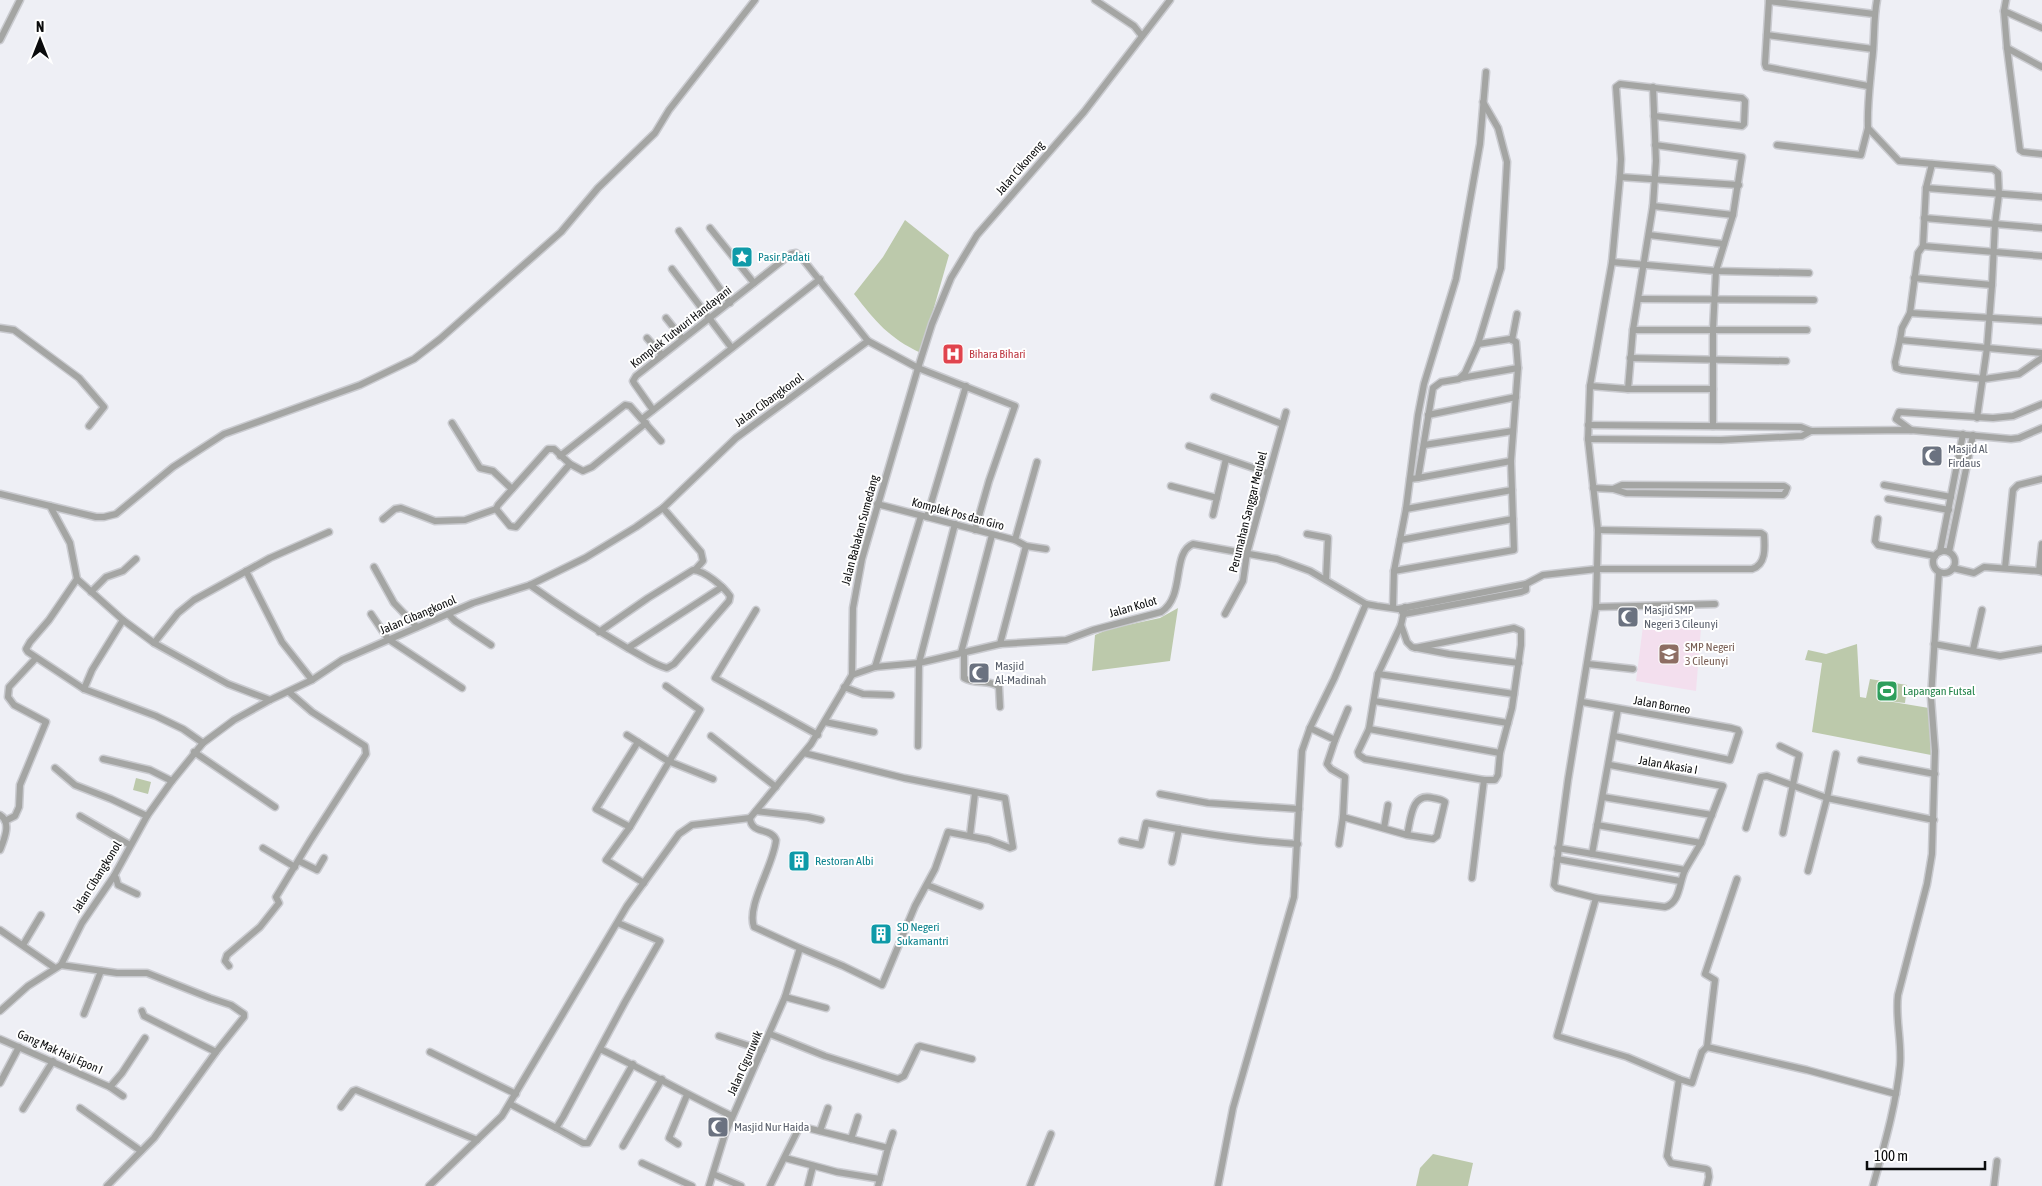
<svg xmlns="http://www.w3.org/2000/svg" width="2042" height="1186" font-family="'Asap Condensed',sans-serif">
  <rect width="100%" height="100%" fill="#eeeff5"/>
  <polygon fill="#f3dfee" points="1643,626 1701,628 1696,691 1636,681"/>
  <g fill="#bcc9ab">
    <path d="M 905,220 L 949,255 L 921,353 C 889,338 876,322 854,294 L 883,257 Z"/>
    <polygon points="1178,608 1170,661 1092,671 1095,635 1109,629 1160,618"/>
    <polygon points="1857,644 1860,697 1866,698 1870,679 1907,685 1905,703 1887,701 1929,708 1931,755 1812,732 1822,663 1805,660 1808,650 1826,654"/>
    <polygon points="136,778 151,782 148,794 133,790"/>
    <polygon points="1433,1154 1473,1163 1468,1186 1416,1186 1420,1168"/>
  </g>
  <g fill="none" stroke-linecap="round" stroke-linejoin="round">
    <g stroke="#cacbd0" stroke-width="9">
      <g id="minor">
        <polyline points="1095,0 1134,26 1142,36"/>
        <polyline points="1769,0 1765,64 1766,67 1868,86"/>
        <path d="M 1877,0 C 1873,21 1875,41 1872,62 C 1870,85 1867,106 1868,128 L 1899,161 L 1993,169 L 1998,173 L 1999,194 L 1995,224 L 1992,285 L 1987,348 L 1977,418"/>
        <polyline points="2006,0 2004,11 2007,48 2020,150 2023,152 2042,154"/>
        <polyline points="1769,1 1874,14"/>
        <polyline points="2004,11 2042,28"/>
        <polyline points="1767,35 1873,49"/>
        <polyline points="0,40 20,0"/>
        <polyline points="2007,48 2042,67"/>
        <polyline points="1654,116 1742,126 1744,124 1745,101 1742,98 1620,84 1616,87 1621,159 1620,177 1612,262 1590,386 1588,439 1598,530 1596,607 1715,604"/>
        <polyline points="1655,145 1742,157 1733,215 1716,271 1713,329 1713,426"/>
        <polyline points="1777,145 1861,155 1868,128"/>
        <polyline points="1620,177 1739,185"/>
        <polyline points="1926,188 2042,197"/>
        <polyline points="1653,206 1733,215"/>
        <polyline points="1924,218 2042,228"/>
        <polyline points="710,228 754,283"/>
        <polyline points="679,231 730,303"/>
        <polyline points="1649,235 1724,244"/>
        <polyline points="1923,246 2042,256"/>
        <polyline points="1612,262 1716,271 1809,273"/>
        <polyline points="672,269 731,347"/>
        <polyline points="1914,278 1992,285"/>
        <polyline points="1639,299 1814,300"/>
        <polyline points="1910,313 2042,321"/>
        <polyline points="666,318 682,338"/>
        <polyline points="0,328 14,330 79,378 104,407 89,426"/>
        <polyline points="1633,330 1807,330"/>
        <polyline points="647,338 662,355"/>
        <polyline points="1512,340 1517,314"/>
        <polyline points="1900,340 1902,328 1910,313 1918,253 1923,246 1926,188 1932,164"/>
        <polyline points="2042,353 1900,340 1895,362 1896,368 1902,370 1984,379 2019,374 2042,358"/>
        <polyline points="1630,358 1786,361"/>
        <polyline points="1461,378 1518,368"/>
        <polyline points="1590,386 1628,389 1713,389"/>
        <polyline points="1628,389 1633,330 1653,206 1656,161 1653,87"/>
        <polyline points="1214,397 1282,424"/>
        <polyline points="653,410 634,383 633,381 636,376 791,254 796,253 801,257 868,341"/>
        <polyline points="1428,415 1516,397"/>
        <polyline points="642,419 820,279"/>
        <polyline points="452,423 480,468 493,471 512,489"/>
        <polyline points="1588,425 1801,427 1811,431 1911,430 2011,439 2019,438 2042,428"/>
        <polyline points="1911,430 1896,419 1899,412 1993,418 2013,416 2042,404"/>
        <polyline points="1588,439 1721,440 1802,436 1811,431"/>
        <polyline points="1424,445 1513,431"/>
        <polyline points="1189,446 1268,473"/>
        <polyline points="560,456 625,405 630,406 661,441"/>
        <polyline points="1418,478 1511,461"/>
        <polyline points="1410,479 1418,478 1433,388 1441,382 1459,379 1465,373 1478,344 1501,268 1507,162 1498,128 1483,102"/>
        <polyline points="1884,485 1951,497"/>
        <polyline points="1171,486 1217,498"/>
        <polyline points="1593,488 1613,489 1626,493 1783,495 1785,493 1787,488 1784,486 1622,485 1613,489"/>
        <polyline points="0,494 50,506 70,543 77,579 123,620 154,643 228,684 270,700"/>
        <polyline points="1888,499 1949,510"/>
        <polyline points="877,504 1015,540 1026,546 1046,549"/>
        <polyline points="50,506 96,517 104,517 116,514 173,467 224,434 360,385 414,359 440,339 561,232 598,188 655,133 669,110 755,0"/>
        <polyline points="663,508 701,552 703,561 695,570"/>
        <polyline points="496,509 510,526 516,527 570,464"/>
        <polyline points="1406,509 1512,490"/>
        <polyline points="1213,515 1226,459"/>
        <polyline points="927,517 966,386"/>
        <polyline points="383,519 395,509 401,508 435,521 465,520 496,509 498,505 548,449 554,449 570,464 583,471 592,467 646,423"/>
        <polyline points="1878,519 1875,541 1878,545 1935,556"/>
        <polyline points="1307,534 1328,538 1326,580"/>
        <polyline points="1015,540 1037,462"/>
        <polyline points="1400,540 1513,519"/>
        <polyline points="2042,544 2039,571 2042,572"/>
        <circle cx="1944" cy="562" r="11"/>
        <polyline points="1940,552 1963,434"/>
        <polyline points="1949,552 1973,435"/>
        <polyline points="374,567 394,603 417,627"/>
        <polyline points="1953,568 1974,573 1984,567 2039,571"/>
        <polyline points="2005,568 2013,490 2018,485 2042,479"/>
        <polyline points="246,571 282,642 312,680"/>
        <polyline points="1394,571 1514,550 1511,461 1518,368 1516,342 1510,339 1478,344"/>
        <polyline points="77,579 49,620 30,642 26,649 28,652 84,689 156,716 183,729 203,743"/>
        <path d="M 530,585 C 562,608 595,629 629,649 C 641,655 654,665 667,668 L 674,664 L 729,601 L 730,596 C 723,586 705,571 693,570 L 648,598 L 599,632"/>
        <polyline points="91,592 106,577 123,571 136,559"/>
        <polyline points="1393,607 1394,571 1406,509 1418,415 1424,384 1456,279 1462,246 1480,144 1486,72"/>
        <polyline points="1405,607 1401,625 1378,674 1369,729 1358,752 1359,755 1365,759 1484,780 1495,780 1498,775 1500,753 1512,708 1521,645 1521,631 1514,628 1415,648"/>
        <path d="M 1596,607 L 1568,780 L 1554,885 L 1557,888 L 1596,898 L 1665,907 C 1680,903 1679,883 1685,870"/>
        <polyline points="756,610 715,678 818,735"/>
        <polyline points="1402,612 1404,614 1521,592 1526,590 1526,584"/>
        <polyline points="371,614 388,639 462,688"/>
        <polyline points="448,614 455,621 491,645"/>
        <polyline points="1225,614 1243,581 1247,553 1286,412"/>
        <polyline points="1401,625 1407,642 1412,647 1449,654 1519,663"/>
        <polyline points="154,643 178,613 194,600 270,558 329,532"/>
        <polyline points="1000,644 1026,546"/>
        <polyline points="1934,644 2000,656 2042,649"/>
        <polyline points="628,648 722,587"/>
        <polyline points="1973,650 1982,610"/>
        <path d="M 964,652 L 964,678 C 975,685 990,679 999,687 L 1000,707"/>
        <polyline points="961,653 992,535"/>
        <polyline points="1588,664 1633,669"/>
        <polyline points="875,667 921,516"/>
        <polyline points="1378,674 1514,694"/>
        <path d="M 852,675 L 875,667 L 919,663 L 1000,644 L 1066,640 L 1093,630 L 1161,612 C 1186,596 1171,553 1193,544 L 1277,559 L 1310,571 L 1366,604 L 1377,606 L 1398,609 L 1526,584 L 1543,575 L 1597,569 L 1752,569 C 1766,565 1765,548 1764,535 L 1761,533 L 1598,530"/>
        <polyline points="844,687 863,694 891,695"/>
        <polyline points="84,689 92,670 123,620"/>
        <polyline points="1374,701 1508,723"/>
        <polyline points="1582,702 1731,728 1738,730 1739,732 1730,760 1614,736"/>
        <polyline points="825,722 874,732"/>
        <path d="M 1310,728 L 1335,740 L 1327,764 L 1331,769 L 1345,777 L 1343,817 L 1407,835 C 1411,819 1411,792 1433,798 C 1438,799 1441,799 1445,802 L 1437,836 L 1433,839 L 1407,835"/>
        <polyline points="1369,729 1500,753"/>
        <polyline points="627,735 668,761 713,779"/>
        <polyline points="711,736 776,787"/>
        <polyline points="1335,740 1348,709"/>
        <polyline points="918,746 919,663 955,524"/>
        <polyline points="1780,746 1799,755 1783,833"/>
        <polyline points="194,752 275,807"/>
        <path d="M 804,753 L 904,778 L 1005,798 L 1013,847 L 1010,848 L 989,840 L 948,832 L 935,869 L 915,906 L 882,985 L 843,966 L 800,948 L 754,927 C 746,905 774,865 776,840 C 771,827 751,835 750,818 L 811,744 L 852,675 L 853,608 L 862,559 L 918,368 L 932,324 L 951,278 L 977,235 L 1084,112 L 1170,0"/>
        <polyline points="103,759 150,770 172,781"/>
        <polyline points="1861,760 1935,774"/>
        <polyline points="55,768 75,785 111,799 147,816"/>
        <polyline points="1160,794 1208,803 1299,809"/>
        <polyline points="1603,797 1712,815"/>
        <polyline points="756,811 808,817 821,820"/>
        <path d="M 0,815 C 12,822 4,840 0,850"/>
        <polyline points="80,816 130,845"/>
        <polyline points="5,821 15,816 19,807 20,785 46,722 14,705 8,697 9,687 36,658"/>
        <polyline points="1597,825 1701,843 1723,786 1610,765"/>
        <polyline points="630,827 596,809 638,742"/>
        <polyline points="1384,828 1388,805"/>
        <polyline points="1746,828 1761,777 1767,776 1827,798 1836,754"/>
        <polyline points="970,835 975,793"/>
        <path d="M 1122,841 L 1141,845 L 1146,823 C 1197,833 1246,841 1298,844"/>
        <polyline points="1339,844 1343,817"/>
        <polyline points="263,848 295,867"/>
        <polyline points="1558,848 1685,870 1701,843"/>
        <polyline points="1592,854 1618,709"/>
        <polyline points="1557,859 1680,881"/>
        <polyline points="299,861 317,870 324,858"/>
        <polyline points="1172,862 1179,829"/>
        <polyline points="1808,871 1827,798 1934,820"/>
        <polyline points="114,876 116,878 118,885 137,894"/>
        <polyline points="1472,878 1484,780"/>
        <polyline points="644,883 606,860 630,827 700,710 666,686"/>
        <polyline points="927,885 980,906"/>
        <polyline points="1596,898 1557,1036 1627,1057 1679,1079"/>
        <polyline points="0,930 55,968"/>
        <polyline points="23,945 41,915"/>
        <polyline points="61,965 117,973 147,973 210,998 231,1005 244,1014 244,1017 216,1052 154,1138 107,1186"/>
        <polyline points="229,966 225,961 227,955 260,927 279,903 276,897 310,841 366,754 365,746 312,712 289,692"/>
        <polyline points="785,997 826,1008"/>
        <polyline points="0,1011 28,986 61,965 82,923 114,876 147,816 172,781 203,743 234,720 270,700 312,680 342,660 473,603 530,585 585,558 636,527 663,508 736,438 868,341 918,368 1015,406 989,481 975,530"/>
        <polyline points="142,1011 144,1016 216,1052"/>
        <polyline points="84,1014 101,971"/>
        <polyline points="770,1034 825,1056 898,1079 904,1076 918,1047 920,1046 972,1059"/>
        <polyline points="719,1036 762,1050"/>
        <polyline points="0,1039 110,1087 122,1073 145,1038"/>
        <polyline points="1707,1047 1715,980 1705,974 1737,879"/>
        <path d="M 600,1049 C 645,1070 687,1095 732,1116"/>
        <polyline points="430,1052 516,1094"/>
        <polyline points="0,1083 19,1047"/>
        <polyline points="110,1087 123,1096"/>
        <polyline points="510,1104 556,1128 563,1117 625,1002 660,941 618,923"/>
        <polyline points="341,1107 353,1091 356,1090 477,1140"/>
        <polyline points="80,1108 141,1151"/>
        <polyline points="23,1109 53,1061"/>
        <polyline points="556,1128 583,1143 588,1143 633,1064"/>
        <polyline points="820,1131 828,1108"/>
        <polyline points="851,1139 858,1117"/>
        <polyline points="678,1144 669,1138 687,1095"/>
        <polyline points="623,1146 662,1079"/>
        <polyline points="888,1148 893,1133"/>
        <polyline points="785,1158 837,1172 880,1179"/>
        <polyline points="642,1163 692,1186"/>
        <polyline points="713,1174 741,1186"/>
        <polyline points="429,1186 502,1116 627,906 679,834 692,825 750,818"/>
        <polyline points="709,1186 725,1134 785,997 800,948"/>
        <polyline points="770,1186 798,1130 803,1127 888,1148 878,1186"/>
        <polyline points="808,1186 813,1166"/>
        <polyline points="1030,1186 1051,1134"/>
        <polyline points="1218,1186 1233,1108 1294,897 1302,751 1310,728 1334,679 1366,604"/>
        <polyline points="1707,1186 1709,1177 1708,1170 1706,1169 1671,1163 1667,1156 1679,1079 1692,1083 1702,1052 1707,1047 1807,1070 1896,1094"/>
        <path d="M 1873,1186 C 1884,1146 1896,1106 1900,1065 C 1902,1041 1895,1018 1898,995 L 1927,884 L 1932,854 L 1935,751 L 1931,698 L 1939,572"/>
        <polyline points="1994,1186 1997,1161"/>
      </g>
    </g>
    <use href="#minor" stroke="#a4a5a3" stroke-width="6"/>
  </g>
  <defs>
    <g id="sight-square" transform="scale(1.125)"><rect x="-9" y="-9" width="18" height="18" rx="4" fill="#0f9aa8" stroke="#fff"/><path d="M0-6L1.8-2.2L6-1.7L2.9 1.2L3.7 5.4L0 3.3L-3.7 5.4L-2.9 1.2L-6-1.7L-1.8-2.2Z" fill="#fff"/></g>
    <g id="hospital-square" transform="scale(1.125)"><rect x="-9" y="-9" width="18" height="18" rx="4" fill="#e0444e" stroke="#fff"/><path d="M-5-5h3v3.5h4V-5h3V5h-3V1.5h-4V5h-3Z" fill="#fff"/></g>
    <g id="mosque-square" transform="scale(1.125)"><rect x="-9" y="-9" width="18" height="18" rx="4" fill="#6b7280" stroke="#fff"/><path d="M3.5-4.9A6 6 0 1 0 3.5 4.9A5 5 0 1 1 3.5-4.9Z" fill="#fff"/></g>
    <g id="school-square" transform="scale(1.125)"><rect x="-9" y="-9" width="18" height="18" rx="4" fill="#8d6e63" stroke="#fff"/><path d="M0-5L7-2L0 1L-7-2ZM-4 1L0 2.5L4 1V4Q0 6-4 4Z" fill="#fff"/></g>
    <g id="stadium-square" transform="scale(1.125)"><rect x="-9" y="-9" width="18" height="18" rx="4" fill="#2e9e5b" stroke="#fff"/><path d="M0-5a6.5 5 0 1 0 0 10a6.5 5 0 1 0 0-10ZM-3.5-1.8h7v3.6h-7Z" fill="#fff"/></g>
    <g id="building-square" transform="scale(1.125)"><rect x="-9" y="-9" width="18" height="18" rx="4" fill="#0f9aa8" stroke="#fff"/><path d="M-4-6H4V6H1V3H-1V6H-4ZM-2.5-4.3h1.7v1.8h-1.7ZM.8-4.3h1.7v1.8H.8ZM-2.5-1h1.7V.8h-1.7ZM.8-1h1.7V.8H.8Z" fill="#fff"/></g>
  </defs>
  <g fill-rule="evenodd">
    <use href="#sight-square" x="742" y="257"/>
    <use href="#hospital-square" x="953" y="354"/>
    <use href="#mosque-square" x="1932" y="456"/>
    <use href="#mosque-square" x="1628" y="617"/>
    <use href="#school-square" x="1669" y="654"/>
    <use href="#mosque-square" x="979" y="673"/>
    <use href="#stadium-square" x="1887" y="691"/>
    <use href="#building-square" x="799" y="861"/>
    <use href="#building-square" x="881" y="934"/>
    <use href="#mosque-square" x="718" y="1127"/>
  </g>
  <g text-anchor="middle" stroke-width="4" stroke-linejoin="round" paint-order="stroke">
    <g font-size="12" fill="#0b0c0d" stroke="#fff">
      <text transform="translate(1020 168) rotate(-49)" y="4">Jalan Cikoneng</text>
      <text transform="translate(681 327) rotate(-38)" y="4">Komplek Tutwuri Handayani</text>
      <text transform="translate(769 400) rotate(-36)" y="4">Jalan Cibangkonol</text>
      <text transform="translate(1248 512) rotate(-76)" y="4">Perumahan Sanggar Meubel</text>
      <text transform="translate(958 514) rotate(15)" y="4">Komplek Pos dan Giro</text>
      <text transform="translate(860 530) rotate(-75)" y="4">Jalan Babakan Sumedang</text>
      <text transform="translate(1133 607) rotate(-16)" y="4">Jalan Kolot</text>
      <text transform="translate(418 615) rotate(-23)" y="4">Jalan Cibangkonol</text>
      <text transform="translate(1662 705) rotate(10)" y="4">Jalan Borneo</text>
      <text transform="translate(1668 765) rotate(10)" y="4">Jalan Akasia I</text>
      <text transform="translate(97 877) rotate(-58)" y="4">Jalan Cibangkonol</text>
      <text transform="translate(60 1052) rotate(24)" y="4">Gang Mak Haji Epon I</text>
      <text transform="translate(745 1063) rotate(-66)" y="4">Jalan Ciguruwik</text>
    </g>
    <g font-size="12" fill="#0d838f" stroke="#fff" text-anchor="start">
      <text x="758" y="261">Pasir Padati</text>
      <text x="815" y="865">Restoran Albi</text>
      <text x="897" y="931">SD Negeri<tspan x="897" dy="14">Sukamantri</tspan></text>
    </g>
    <g font-size="12" fill="#be3a42" stroke="#fff" text-anchor="start">
      <text x="969" y="358">Bihara Bihari</text>
    </g>
    <g font-size="12" fill="#5b616d" stroke="#fff" text-anchor="start">
      <text x="1948" y="453">Masjid Al<tspan x="1948" dy="14">Firdaus</tspan></text>
      <text x="1644" y="614">Masjid SMP<tspan x="1644" dy="14">Negeri 3 Cileunyi</tspan></text>
      <text x="995" y="670">Masjid<tspan x="995" dy="14">Al-Madinah</tspan></text>
      <text x="734" y="1131">Masjid Nur Haida</text>
    </g>
    <g font-size="12" fill="#785e54" stroke="#fff" text-anchor="start">
      <text x="1685" y="651">SMP Negeri<tspan x="1685" dy="14">3 Cileunyi</tspan></text>
    </g>
    <g font-size="12" fill="#27864d" stroke="#fff" text-anchor="start">
      <text x="1903" y="695">Lapangan Futsal</text>
    </g>
  </g>
  <g transform="translate(40 40)" stroke="#ffffff" stroke-width="4" paint-order="stroke">
  <path d="M0-4L9 19L0 12L-9 19Z" fill="#0b0c0d"/>
  <text y="-8" font-size="14" font-weight="bold" text-anchor="middle" fill="#0b0c0d">N</text>
  </g>
  <path d="M1867 1161v8h118v-8" fill="none" stroke="#0b0c0d" stroke-width="2.5"/>
  <text x="1874" y="1161" font-size="15" fill="#0b0c0d" stroke="#ffffff" stroke-width="4" paint-order="stroke">100 m</text>
</svg>
